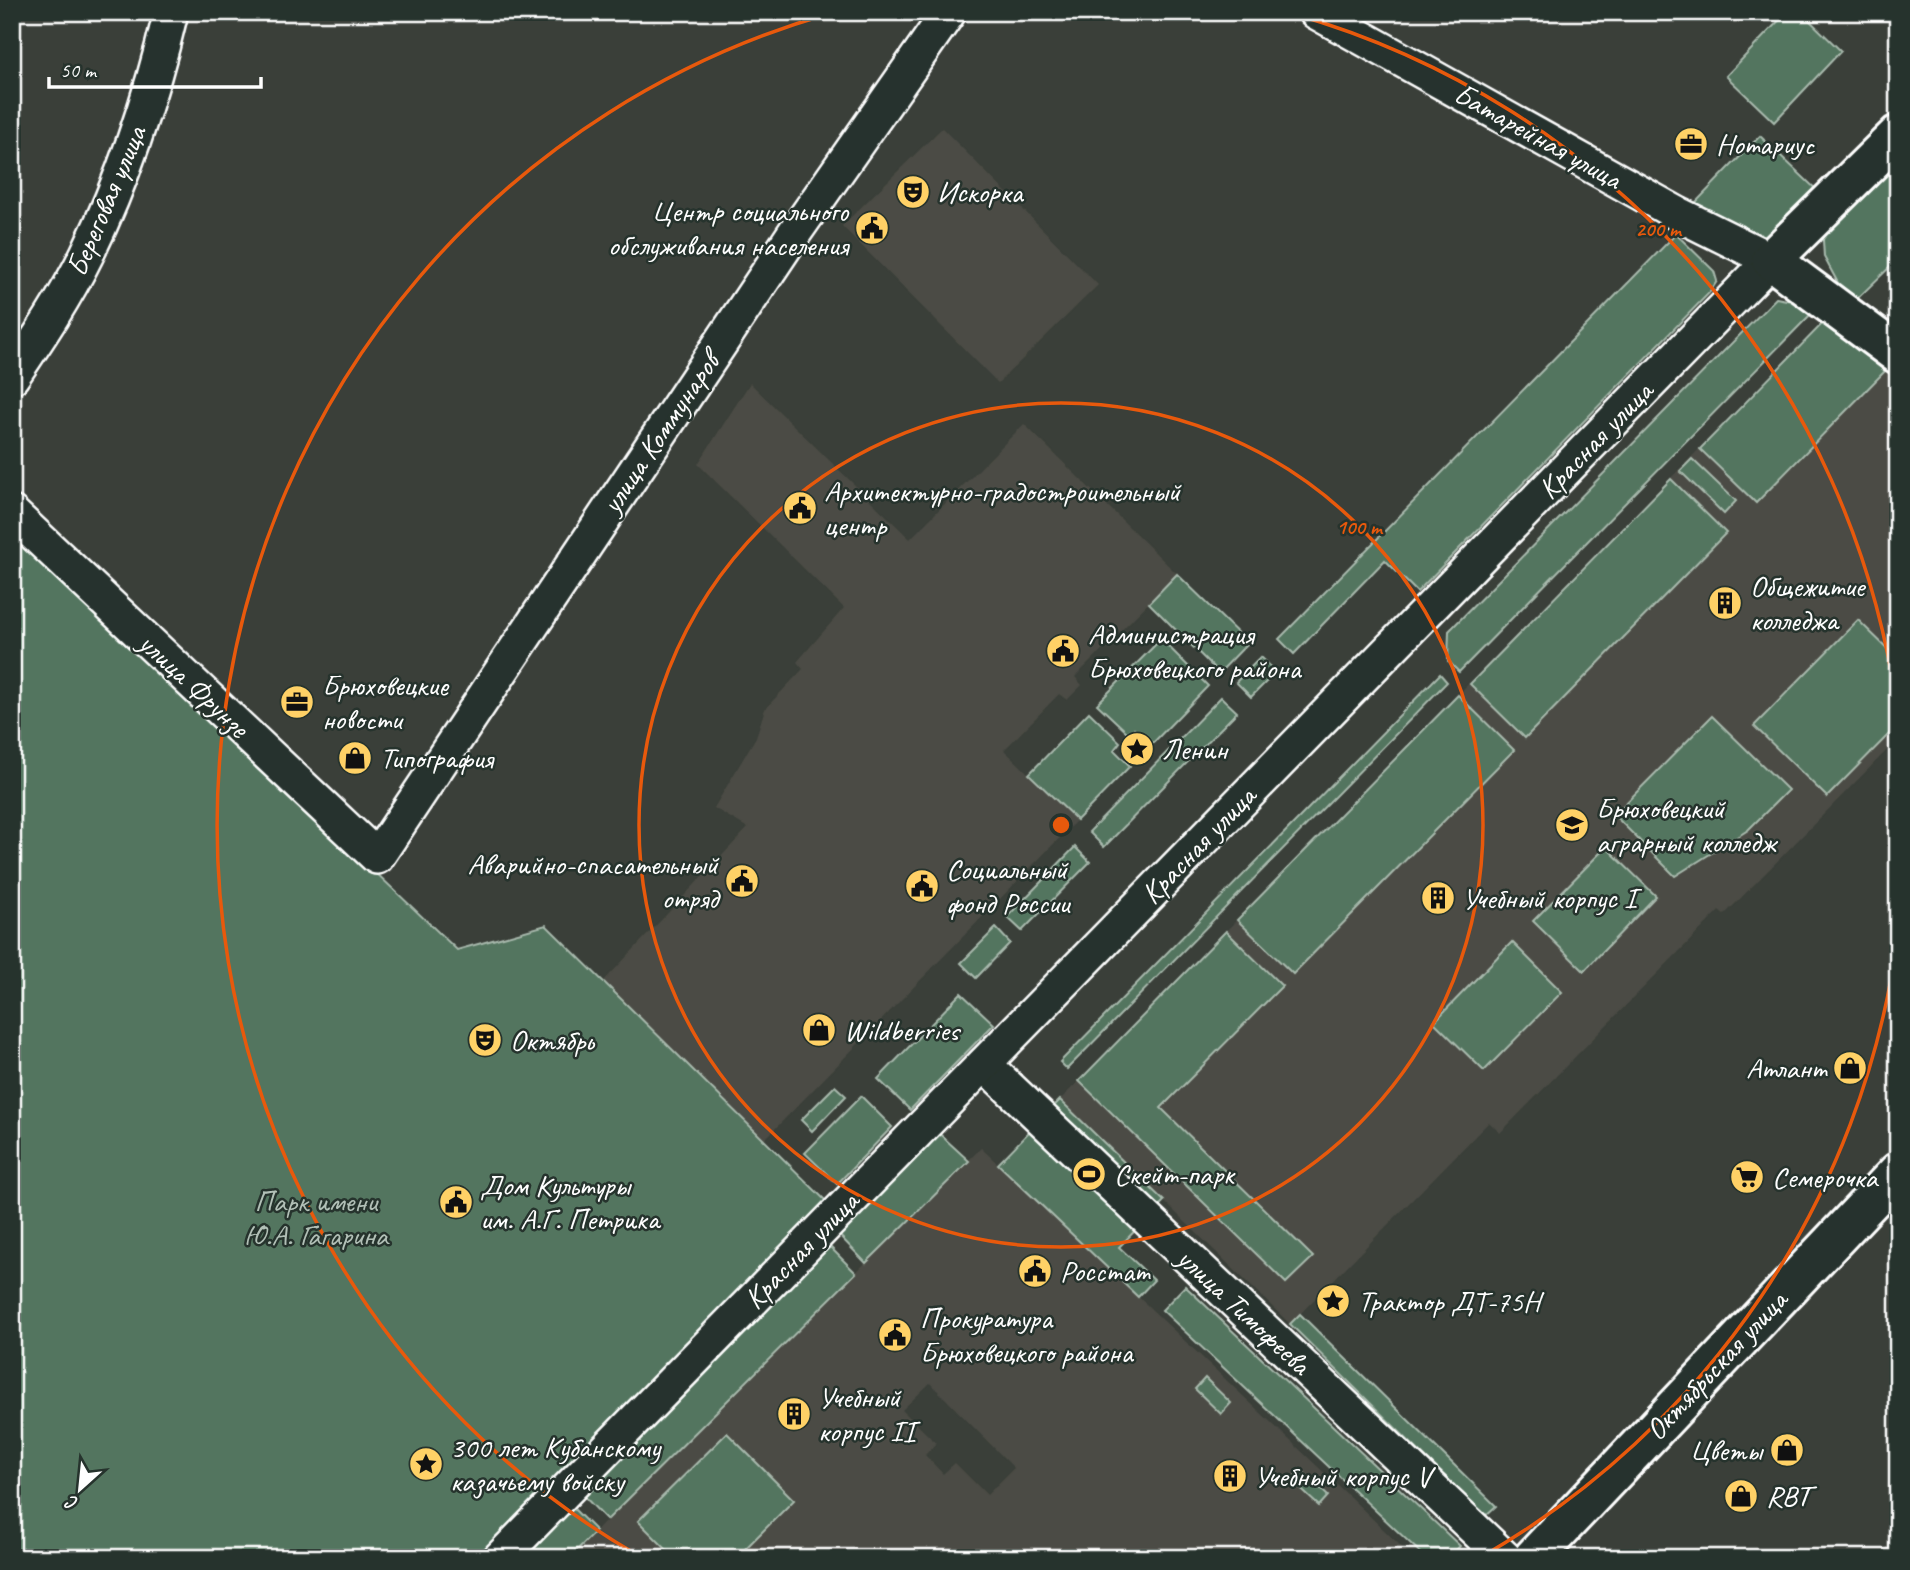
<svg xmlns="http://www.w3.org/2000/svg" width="1910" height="1570" font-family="Caveat,sans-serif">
  <rect width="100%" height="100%" fill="#3a3f39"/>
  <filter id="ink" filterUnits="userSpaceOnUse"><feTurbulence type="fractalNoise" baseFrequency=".0143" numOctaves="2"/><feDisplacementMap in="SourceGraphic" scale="14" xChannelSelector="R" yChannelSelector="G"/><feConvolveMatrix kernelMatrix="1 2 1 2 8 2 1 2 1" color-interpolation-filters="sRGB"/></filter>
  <g filter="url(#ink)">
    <g fill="#4c4c45" fill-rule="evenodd">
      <polygon points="942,128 1098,285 998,383 842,226"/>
      <polygon points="1823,323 1898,381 1898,739 1724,915 1719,911 1500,1133 1489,1122 1290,1324 1060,1100"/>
      <polygon points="750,383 910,539 1024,424 1177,574 1075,677 1082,685 1067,700 1059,694 1004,750 1077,820 764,1140 603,982 748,828 714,808 756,737 765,709 803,669 797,662 844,608 698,464"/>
      <path d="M 981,1148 L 1353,1500 L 1413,1558 L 569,1558 ZM 930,1383 L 1014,1468 L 987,1495 L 955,1463 L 943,1474 L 925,1455 L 936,1443 L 902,1410 Z"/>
    </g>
    <g fill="#53745e" stroke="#a9baae" stroke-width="2">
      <polygon points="1787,12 1801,12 1841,51 1774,122 1726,76"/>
      <polygon points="1760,136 1822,195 1776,241 1756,240 1695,203"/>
      <polygon points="1898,152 1898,259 1857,299 1838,283 1824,257 1823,240 1826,223"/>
      <polygon points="1676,234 1714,271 1717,281 1710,292 1417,592 1385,560 1294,654 1279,639"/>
      <polygon points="1776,298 1797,302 1812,313 1459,672 1448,661 1449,631"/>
      <polygon points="1823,323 1885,371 1756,503 1700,449"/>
      <polygon points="1692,459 1736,501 1724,514 1680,471"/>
      <polygon points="1671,479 1726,533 1525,738 1470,684"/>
      <polygon points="12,526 457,950 546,925 827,1202 479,1558 12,1558"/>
      <polygon points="1177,574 1248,643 1219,673 1149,603"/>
      <polygon points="1858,620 1898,659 1898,725 1827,797 1754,726"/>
      <polygon points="1161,639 1208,686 1151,745 1134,729 1129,734 1097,704"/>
      <polygon points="1261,657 1276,672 1251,697 1236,682"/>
      <polygon points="1440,674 1447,682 1067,1069 1060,1062"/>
      <polygon points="1458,695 1514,750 1293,974 1237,920"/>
      <polygon points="1221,697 1237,712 1104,847 1089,832"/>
      <polygon points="1089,712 1120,742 1114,750 1130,766 1077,820 1029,774"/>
      <polygon points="1712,716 1788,790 1748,830 1675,876 1614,815"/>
      <polygon points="1075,847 1090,862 1022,931 1007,917"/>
      <polygon points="1606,847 1656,896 1584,971 1533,921"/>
      <polygon points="996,928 1010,943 976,978 961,963"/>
      <polygon points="1226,931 1282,986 1161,1108 1313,1257 1286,1283 1079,1081"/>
      <polygon points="1512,942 1562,992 1484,1071 1434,1022"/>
      <polygon points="961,993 994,1024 910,1110 878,1079"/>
      <polygon points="835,1086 846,1096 812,1131 801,1120"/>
      <polygon points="861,1096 892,1127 837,1184 805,1153"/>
      <polygon points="1060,1100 1164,1201 1119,1247 1154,1280 1138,1297 998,1164"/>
      <polygon points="932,1127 969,1161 866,1263 833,1229"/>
      <polygon points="822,1239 856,1273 607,1520 577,1489"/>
      <polygon points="1185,1286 1460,1546 1449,1558 1426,1558 1162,1310"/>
      <polygon points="1300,1314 1496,1506 1485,1516 1290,1324"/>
      <polygon points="1205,1378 1231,1403 1221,1414 1195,1389"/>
      <polygon points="727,1433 794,1500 736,1558 675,1558 638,1521"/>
      <polygon points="1301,1470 1328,1496 1319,1506 1291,1480"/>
      <polygon points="566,1501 596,1531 569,1558 510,1558"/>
    </g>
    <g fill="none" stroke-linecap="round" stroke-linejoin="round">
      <g stroke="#fff" stroke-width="38">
        <g id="minor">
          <path d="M 12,377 C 39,337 66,297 87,254 C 125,176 151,96 171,12"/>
          <polyline points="12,513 377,857 795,232 949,12"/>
          <polyline points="984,1064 1505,1558"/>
          <polyline points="500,1558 1771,260 1678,214 1316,12"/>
        </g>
      </g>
      <g stroke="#fff" stroke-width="44">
        <g id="tertiary">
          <polyline points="1898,135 1771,260 1898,354"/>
          <polyline points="1533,1558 1898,1172"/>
        </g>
      </g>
      <use href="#minor" stroke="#26332d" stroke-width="33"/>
      <use href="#tertiary" stroke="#26332d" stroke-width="38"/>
    </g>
  </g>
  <g fill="none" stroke="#e8590c" stroke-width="3.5">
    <circle cx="1061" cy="825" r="422"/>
    <path d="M1897 942A844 844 0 0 1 1483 1556M639 1556A844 844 0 0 1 828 14M1294 14A844 844 0 0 1 1897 708"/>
  </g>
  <defs>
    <g id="office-disc" transform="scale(1.75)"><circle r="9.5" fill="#ffd166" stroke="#26332d"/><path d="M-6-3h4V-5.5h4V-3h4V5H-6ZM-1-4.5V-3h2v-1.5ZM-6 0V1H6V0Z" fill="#111"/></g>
    <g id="theatre-disc" transform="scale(1.75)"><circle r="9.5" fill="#ffd166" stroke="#26332d"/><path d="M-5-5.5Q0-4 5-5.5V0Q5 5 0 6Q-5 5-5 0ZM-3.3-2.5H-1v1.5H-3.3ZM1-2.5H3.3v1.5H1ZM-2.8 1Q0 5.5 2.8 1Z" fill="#111"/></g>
    <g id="civic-disc" transform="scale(1.75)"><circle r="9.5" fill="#ffd166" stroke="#26332d"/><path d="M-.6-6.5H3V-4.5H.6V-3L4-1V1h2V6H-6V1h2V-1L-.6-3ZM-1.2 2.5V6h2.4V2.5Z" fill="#111"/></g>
    <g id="building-disc" transform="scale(1.75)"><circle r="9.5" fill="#ffd166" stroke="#26332d"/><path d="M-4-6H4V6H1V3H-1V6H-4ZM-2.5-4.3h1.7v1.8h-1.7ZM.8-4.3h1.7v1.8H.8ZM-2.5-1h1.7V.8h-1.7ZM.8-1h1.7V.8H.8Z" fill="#111"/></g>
    <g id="sight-disc" transform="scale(1.75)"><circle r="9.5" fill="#ffd166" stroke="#26332d"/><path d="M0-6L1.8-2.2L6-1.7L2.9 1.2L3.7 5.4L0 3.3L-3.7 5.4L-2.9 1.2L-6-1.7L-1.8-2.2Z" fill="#111"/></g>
    <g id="shop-disc" transform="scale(1.75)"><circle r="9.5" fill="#ffd166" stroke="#26332d"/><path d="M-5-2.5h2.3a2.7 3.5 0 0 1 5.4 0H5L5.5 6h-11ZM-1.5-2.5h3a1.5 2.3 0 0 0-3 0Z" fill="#111"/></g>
    <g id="university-disc" transform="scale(1.75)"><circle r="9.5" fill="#ffd166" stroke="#26332d"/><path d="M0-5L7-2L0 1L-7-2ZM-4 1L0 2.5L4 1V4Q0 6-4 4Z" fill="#111"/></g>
    <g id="stadium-disc" transform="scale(1.75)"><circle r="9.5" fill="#ffd166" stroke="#26332d"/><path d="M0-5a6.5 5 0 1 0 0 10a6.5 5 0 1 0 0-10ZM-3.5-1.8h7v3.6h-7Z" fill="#111"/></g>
    <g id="supermarket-disc" transform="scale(1.75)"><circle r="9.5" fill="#ffd166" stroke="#26332d"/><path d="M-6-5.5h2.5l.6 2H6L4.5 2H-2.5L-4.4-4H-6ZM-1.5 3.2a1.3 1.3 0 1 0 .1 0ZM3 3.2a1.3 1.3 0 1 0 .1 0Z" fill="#111"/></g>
  </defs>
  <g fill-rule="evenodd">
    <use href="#office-disc" x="1691" y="144"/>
    <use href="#theatre-disc" x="913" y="192"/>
    <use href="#civic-disc" x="872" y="228"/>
    <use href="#civic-disc" x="800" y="508"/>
    <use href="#building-disc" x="1725" y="603"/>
    <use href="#civic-disc" x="1063" y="651"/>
    <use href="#office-disc" x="297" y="702"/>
    <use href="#sight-disc" x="1137" y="749"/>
    <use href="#shop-disc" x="355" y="758"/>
    <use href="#university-disc" x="1572" y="825"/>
    <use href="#civic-disc" x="742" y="881"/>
    <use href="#civic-disc" x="922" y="886"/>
    <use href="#building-disc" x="1438" y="898"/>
    <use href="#shop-disc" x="819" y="1030"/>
    <use href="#theatre-disc" x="485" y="1040"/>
    <use href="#shop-disc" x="1850" y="1068"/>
    <use href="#stadium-disc" x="1089" y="1174"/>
    <use href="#supermarket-disc" x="1747" y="1177"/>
    <use href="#civic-disc" x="456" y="1202"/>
    <use href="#civic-disc" x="1035" y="1271"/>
    <use href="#sight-disc" x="1333" y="1301"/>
    <use href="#civic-disc" x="895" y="1335"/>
    <use href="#building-disc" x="794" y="1414"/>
    <use href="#shop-disc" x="1787" y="1450"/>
    <use href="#sight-disc" x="426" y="1464"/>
    <use href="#building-disc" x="1230" y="1476"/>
    <use href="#shop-disc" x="1741" y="1496"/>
  </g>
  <g text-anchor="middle" stroke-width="5" stroke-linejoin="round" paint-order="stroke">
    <g font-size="30" fill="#fff" stroke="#26332d">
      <text transform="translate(1538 136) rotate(29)" y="10">Батарейная улица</text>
      <text transform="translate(106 201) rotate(-67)" y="10">Береговая улица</text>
      <text transform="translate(660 433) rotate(-56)" y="10">улица Коммунаров</text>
      <text transform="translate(1595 440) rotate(-46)" y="10">Красная улица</text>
      <text transform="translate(194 685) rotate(43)" y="10">улица Фрунзе</text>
      <text transform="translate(1198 845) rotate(-46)" y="10">Красная улица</text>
      <text transform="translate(801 1250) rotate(-46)" y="10">Красная улица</text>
      <text transform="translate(1244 1311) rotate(43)" y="10">улица Тимофеева</text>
      <text transform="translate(1716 1365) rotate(-47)" y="10">Октябрьская улица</text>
    </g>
    <g font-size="30" fill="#fff" stroke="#26332d" text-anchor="start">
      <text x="1716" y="154">Нотариус</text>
      <text x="937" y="202">Искорка</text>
      <text x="848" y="221" text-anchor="end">Центр социального<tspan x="848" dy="34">обслуживания населения</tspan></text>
      <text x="824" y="501">Архитектурно-градостроительный<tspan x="824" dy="34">центр</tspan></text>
      <text x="1750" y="596">Общежитие<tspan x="1750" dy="34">колледжа</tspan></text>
      <text x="1088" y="644">Администрация<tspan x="1088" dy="34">Брюховецкого района</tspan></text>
      <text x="322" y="695">Брюховецкие<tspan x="322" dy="34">новости</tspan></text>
      <text x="1162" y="759">Ленин</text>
      <text x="380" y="768">Типография</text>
      <text x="1596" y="818">Брюховецкий<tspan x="1596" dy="34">аграрный колледж</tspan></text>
      <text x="718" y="874" text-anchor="end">Аварийно-спасательный<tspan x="718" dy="34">отряд</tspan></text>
      <text x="946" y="879">Социальный<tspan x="946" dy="34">фонд России</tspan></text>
      <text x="1462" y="908">Учебный корпус I</text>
      <text x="844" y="1040">Wildberries</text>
      <text x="510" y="1050">Октябрь</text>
      <text x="1826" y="1078" text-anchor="end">Атлант</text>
      <text x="1114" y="1184">Скейт-парк</text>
      <text x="1772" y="1187">Семерочка</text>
      <text x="480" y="1195">Дом Культуры<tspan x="480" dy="34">им. А.Г. Петрика</tspan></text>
      <text x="1060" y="1281">Росстат</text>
      <text x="1358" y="1311">Трактор ДТ-75Н</text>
      <text x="920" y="1328">Прокуратура<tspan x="920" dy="34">Брюховецкого района</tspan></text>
      <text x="818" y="1407">Учебный<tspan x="818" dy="34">корпус II</tspan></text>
      <text x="450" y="1457">300 лет Кубанскому<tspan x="450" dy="34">казачьему войску</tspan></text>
      <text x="1762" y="1460" text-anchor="end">Цветы</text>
      <text x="1254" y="1486">Учебный корпус V</text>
      <text x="1766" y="1506">RBT</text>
    </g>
    <g font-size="30" fill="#b2c0b7" stroke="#26332d">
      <text x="316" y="1211">Парк имени<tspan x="316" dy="34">Ю.А. Гагарина</tspan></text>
    </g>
  </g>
  <circle cx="1061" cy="825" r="10" fill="#e8590c" stroke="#26332d" stroke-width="3.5"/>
  <g font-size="21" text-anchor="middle" font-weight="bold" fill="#e8590c" stroke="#26332d" stroke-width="5" stroke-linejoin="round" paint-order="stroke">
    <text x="1658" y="236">200 m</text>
    <text x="1359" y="534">100 m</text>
  </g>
  <rect width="1910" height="1570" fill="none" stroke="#26332d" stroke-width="42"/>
  <rect x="21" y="21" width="1868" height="1528" fill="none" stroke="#fff" stroke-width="2.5" filter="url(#ink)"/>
  <g transform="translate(80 1489) rotate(207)" stroke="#26332d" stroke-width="5" paint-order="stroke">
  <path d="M0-5L12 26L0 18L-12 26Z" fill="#ffffff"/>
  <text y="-10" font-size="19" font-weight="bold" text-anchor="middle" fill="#ffffff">С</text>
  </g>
  <path d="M49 77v10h212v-10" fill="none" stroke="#ffffff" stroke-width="3.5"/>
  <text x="60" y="77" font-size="21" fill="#ffffff" stroke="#26332d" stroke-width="5" paint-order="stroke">50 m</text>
</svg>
